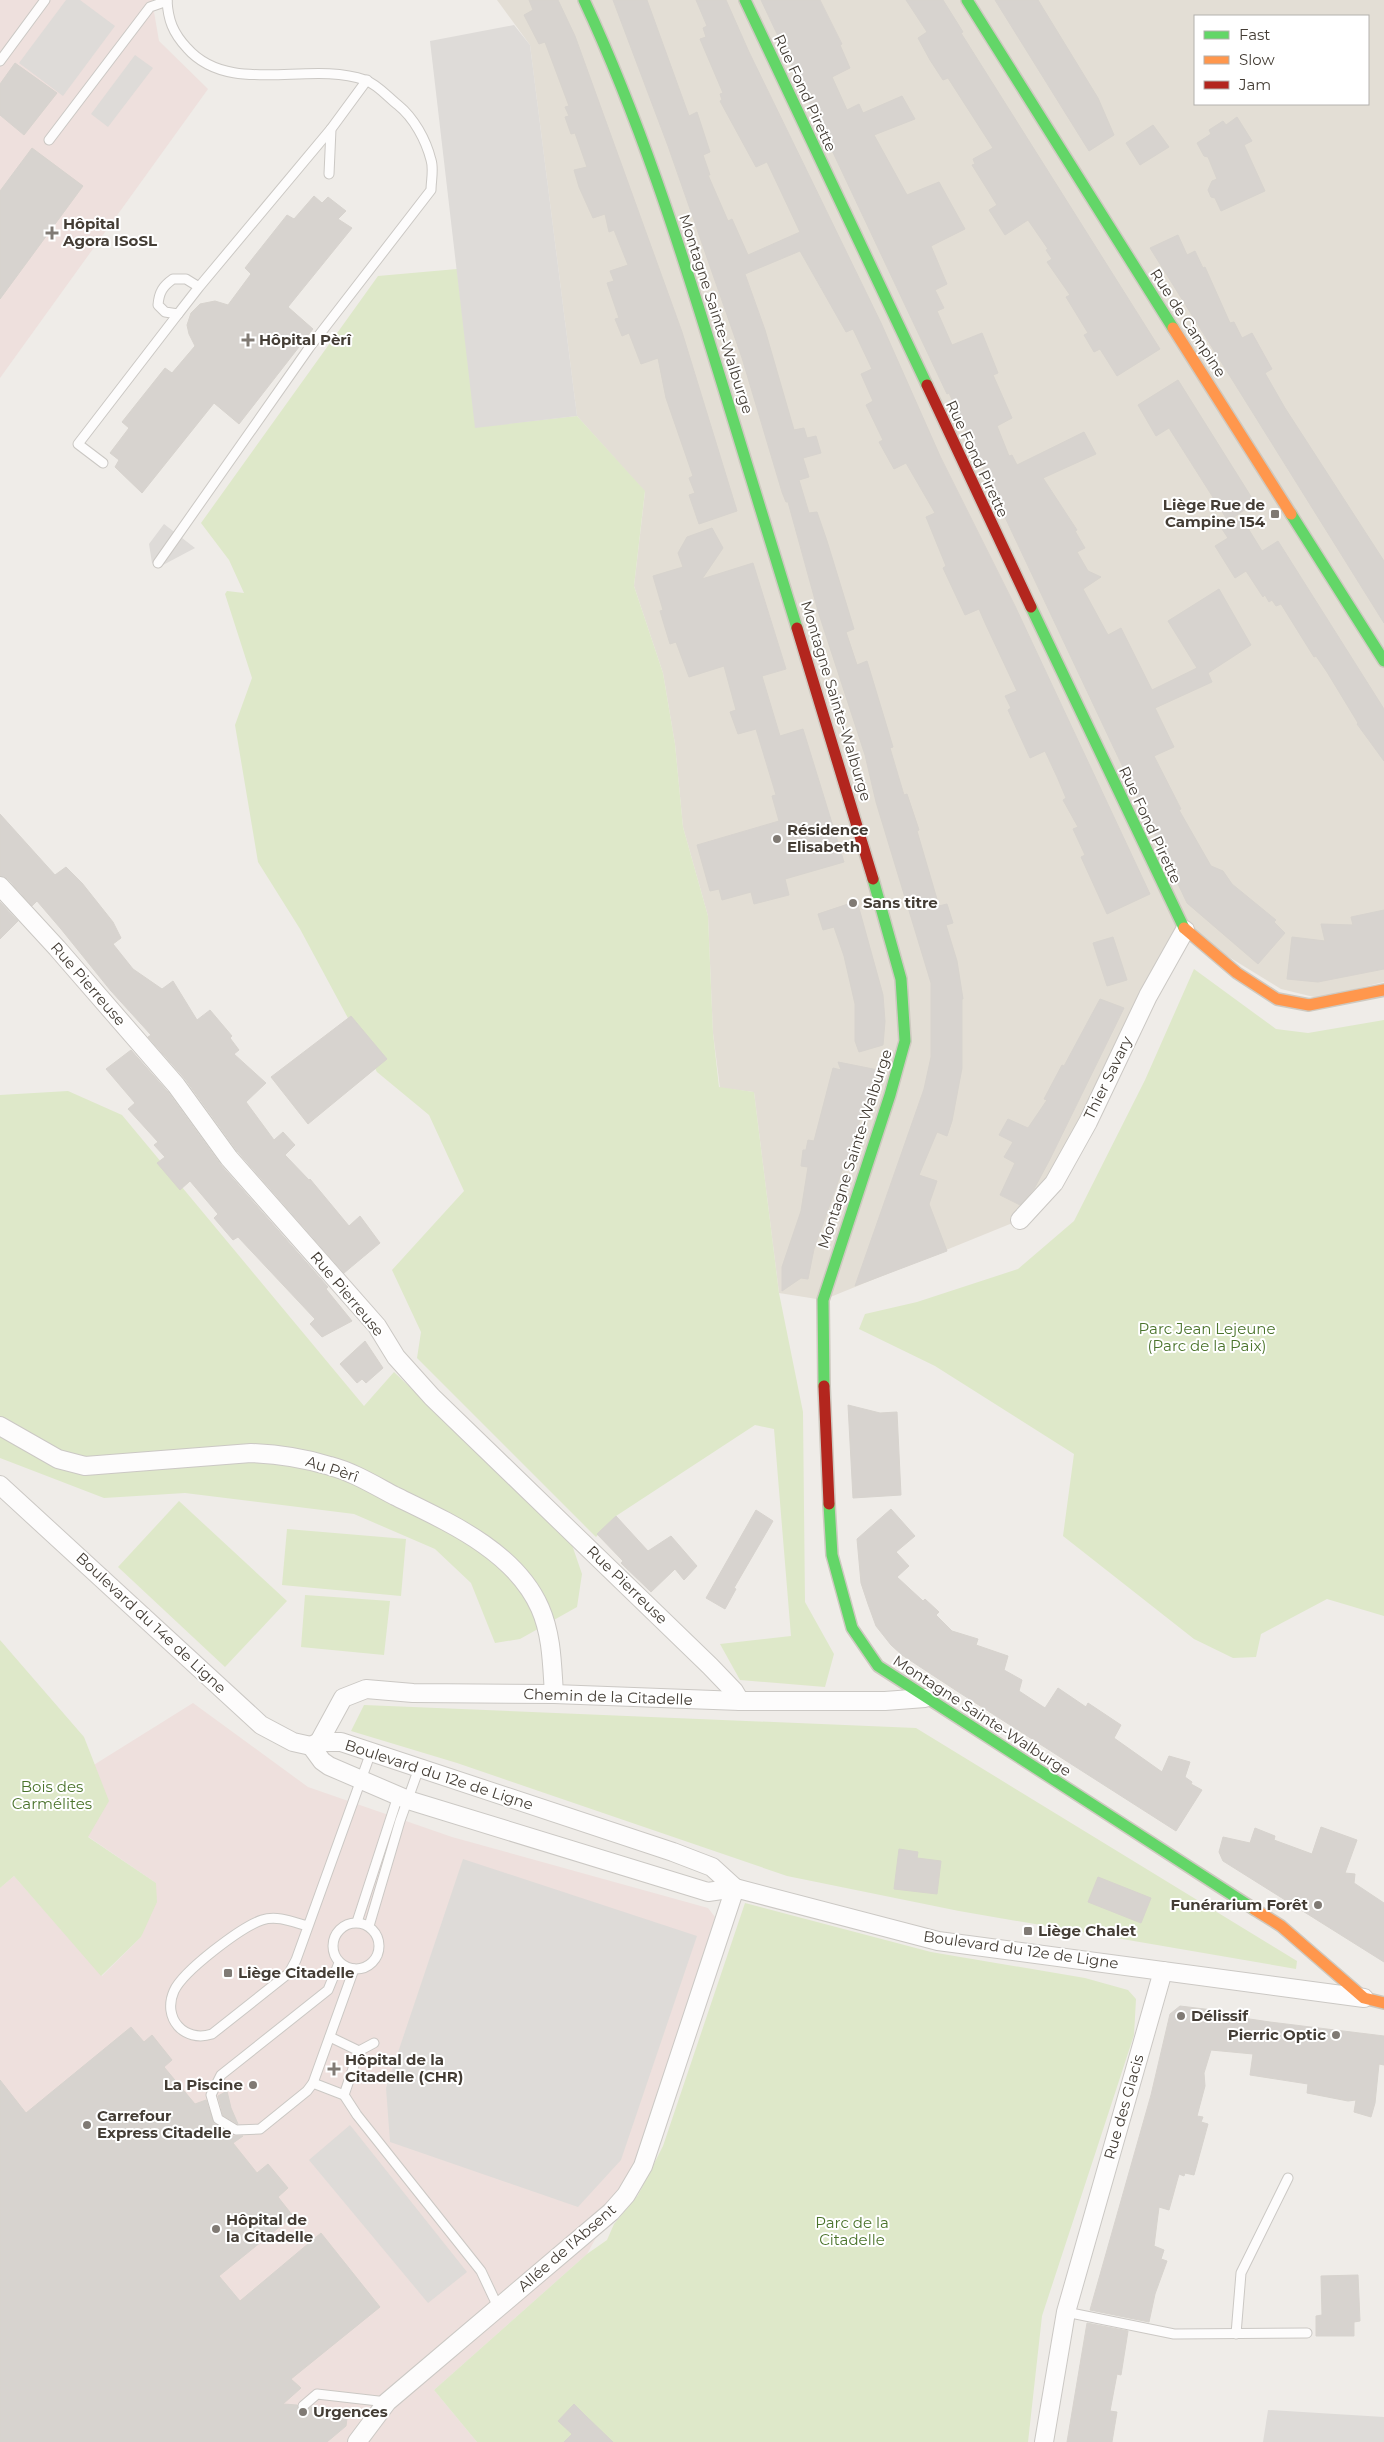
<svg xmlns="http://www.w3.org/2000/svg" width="1384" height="2442" font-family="Montserrat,sans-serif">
  <rect width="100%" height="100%" fill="#efece8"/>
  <path fill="#e3ded5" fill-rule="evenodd" d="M 497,0 L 1384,0 L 1384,982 L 1318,998 L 1281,989 L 1185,930 L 1088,1122 L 1020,1220 L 823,1300 L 779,1293 L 754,1092 L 720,1088 L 713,1033 L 708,916 L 683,827 L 675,744 L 663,673 L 634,586 L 645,492 L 577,416 L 530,45 ZM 1195,16 L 1368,16 L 1368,104 L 1195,104 Z"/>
  <g fill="#eee0dd">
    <polygon points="0,0 152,0 159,41 208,89 0,378"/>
    <polygon points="193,1703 308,1787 452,1837 708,1908 715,1917 638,2162 587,2254 434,2390 477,2442 0,2442 0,1888 14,1876 102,1976 141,1937 156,1883 36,1801"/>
  </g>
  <g fill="#dee8c9">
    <polygon points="457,269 476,427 577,416 645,491 634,586 663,673 675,744 683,827 708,916 713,1033 719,1087 754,1092 779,1293 803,1412 805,1602 834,1654 825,1687 740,1680 720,1644 791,1636 774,1429 755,1425 616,1516 596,1537 417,1358 421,1332 392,1270 464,1191 429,1115 377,1072 300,929 258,862 235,725 252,678 225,594 227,591 244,593 229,560 201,523 378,276"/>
    <polygon points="1194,969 1276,1029 1308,1033 1384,1020 1384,1616 1327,1599 1261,1634 1256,1657 1233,1658 1194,1639 1063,1536 1074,1454 935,1366 859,1329 865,1314 917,1302 1018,1269 1074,1221 1145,1080"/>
    <polygon points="68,1091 122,1115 364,1406 394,1372 571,1542 582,1574 577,1607 520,1639 495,1643 471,1583 435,1549 354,1514 185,1493 104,1498 0,1458 0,1095"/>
    <polygon points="179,1501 287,1601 225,1667 118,1567"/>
    <polygon points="287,1529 406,1539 401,1596 282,1585"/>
    <polygon points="305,1595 390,1601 384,1655 301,1647"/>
    <polygon points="0,1640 84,1737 109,1801 88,1837 156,1883 157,1902 141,1937 101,1976 14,1876 0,1888"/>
    <polygon points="364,1705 916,1728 1297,1961 1296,1969 959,1911 787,1876 457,1763 351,1731"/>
    <polygon points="745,1903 931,1952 1085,1978 1128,1990 1136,1999 1134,2035 1042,2316 1028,2442 477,2442 434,2390 587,2254 607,2240 614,2224 638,2195 663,2146"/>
  </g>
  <g fill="#dedbd8">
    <polygon points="66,0 80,0 115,26 63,96 19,63"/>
    <polygon points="514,25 530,45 577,416 475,428 430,41"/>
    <polygon points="135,55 153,68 108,127 91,114"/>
    <polygon points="164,524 195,548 163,565 152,563 149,544"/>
    <polygon points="463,1859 697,1936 621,2160 578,2207 390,2142 386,2088"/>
    <polygon points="350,2125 467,2272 428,2303 309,2160"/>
    <polygon points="1268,2410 1384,2417 1384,2442 1263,2442"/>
  </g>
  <g fill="#d7d3cf" stroke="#d7d3ce">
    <polygon points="529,0 558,0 575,36 682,332 737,511 699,524 689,495 695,493 689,478 693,476 666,398 658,358 641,364 629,333 622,336 615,319 619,318 607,283 614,281 610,271 628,265 614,230 609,232 605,214 593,218 579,187 574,170 587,167 575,133 571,134 565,117 569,116 565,107 569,106 545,42 539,44 524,15 533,10"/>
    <polygon points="613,0 647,0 689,116 697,112 710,152 703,155 710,175 708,175 728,221 732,219 748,255 800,232 767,162 756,167 720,101 722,100 720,94 723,93 700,39 706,37 703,28 707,26 696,0 726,0 749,52 881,323 940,456 1015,606 1150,894 1107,914 1081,857 1085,855 1073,829 1078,827 1063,800 1066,798 1058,779 1045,751 1030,758 1008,710 1011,708 1005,696 1017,691 986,625 979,609 965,615 943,568 946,566 926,517 935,513 906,463 894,469 879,442 883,440 866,405 873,401 861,374 872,369 853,329 846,332 800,251 745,274 765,330 794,430 804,428 807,438 816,436 821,453 803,458 809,477 799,480 809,513 817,512 827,541 854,629 846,632 857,665 867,661 893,747 890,748 904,795 907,794 919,830 917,831 939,906 947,904 953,923 946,925 957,961 963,999 962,999 962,1068 952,1121 947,1136 937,1132 919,1175 937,1181 929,1204 947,1251 855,1286 924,1089 931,1057 931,983 876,802 865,755 818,611 788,502 786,502 782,492 742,358 668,146"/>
    <polygon points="761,0 820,0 842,44 840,45 850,68 832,77 847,110 859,104 863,113 902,96 915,119 874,135 907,195 939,182 965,229 931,246 947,284 935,290 944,308 937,311 952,345 982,333 998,373 993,375 1012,418 997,426 1009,456 1012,455 1017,465 1084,432 1096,454 1043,478 1077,530 1075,531 1085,548 1077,552 1088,571 1101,577 1083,589 1108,635 1121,628 1152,690 1197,668 1168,621 1219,589 1251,645 1208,673 1212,682 1155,708 1174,747 1154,756 1181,809 1179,810 1211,866 1223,871 1232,884 1276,920 1274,922 1285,933 1258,964 1187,903 1003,513 949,393 947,394"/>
    <polygon points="906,0 943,0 963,32 961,33 1160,349 1117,376 1100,349 1094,352 1084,335 1088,333 1066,297 1070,295 1047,262 1052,259 1046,250 1048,249 1028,220 1005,235 989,210 997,205 972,165 975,164 973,159 993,148 948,78 943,80 930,60 918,38 927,32"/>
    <polygon points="995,0 1038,0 1098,98 1114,135 1089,151"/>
    <polygon points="15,63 57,93 24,135 0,115 0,84"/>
    <polygon points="1237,117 1252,141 1244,145 1265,191 1221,211 1215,198 1211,197 1208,190 1212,181 1217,179 1208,157 1204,156 1197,143 1211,134 1209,130 1223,121 1226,125"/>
    <polygon points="1153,125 1169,147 1140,165 1126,143"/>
    <polygon points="32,148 83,186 0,299 0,191"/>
    <polygon points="314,196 322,203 328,197 346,211 338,219 352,228 288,307 313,329 239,424 214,403 142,493 115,467 119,460 110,453 129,428 122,422 165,368 172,373 195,346 189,334 187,325 191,313 200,304 215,301 228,305 251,274 245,268 287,215 294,219"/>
    <polygon points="1178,235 1187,255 1195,251 1203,268 1205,267 1230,323 1234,322 1242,338 1252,333 1272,369 1265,373 1285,408 1384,561 1384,623 1150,248"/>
    <polygon points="1178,380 1255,503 1228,521 1169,428 1156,436 1138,405"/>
    <polygon points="1241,517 1262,551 1278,541 1384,709 1384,761 1357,724 1358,723 1327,672 1316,656 1314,657 1281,604 1276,606 1272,600 1269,602 1265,595 1263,597 1246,571 1235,578 1215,546 1228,538 1222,529"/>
    <polygon points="712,528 723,548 702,579 753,563 786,669 762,676 780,736 803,729 844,862 785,879 789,895 754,904 751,892 722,900 719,889 710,891 697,845 779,821 772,796 776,795 756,729 738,734 730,712 736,710 724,666 689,677 676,642 670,644 660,611 663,610 653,576 683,567 678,553 687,537"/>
    <polygon points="0,814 55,875 66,867 82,883 113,922 121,938 113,944 133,969 162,989 173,981 197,1020 210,1010 232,1036 230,1038 239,1050 234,1054 266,1083 246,1102 274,1140 283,1132 295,1145 285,1155 309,1180 310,1179 349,1226 360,1216 380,1243 344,1273 237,1151 185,1079 148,1037 151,1035 111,991 61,929 37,901 32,906 8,879 0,876"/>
    <polygon points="857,901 883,995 885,1021 883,1045 859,1052 855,1041 855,1004 844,956 834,927 823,930 818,914"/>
    <polygon points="0,902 18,921 0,939"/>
    <polygon points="1384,910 1384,969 1318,982 1287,979 1292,937 1325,941 1321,924 1353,925 1351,917"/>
    <polygon points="1113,937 1127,980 1107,986 1093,943"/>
    <polygon points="1100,999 1124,1008 1050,1159 1034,1189 1020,1205 1000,1195 1015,1163 1004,1157 1013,1142 999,1135 1008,1119 1028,1128 1047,1100 1044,1099 1062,1065 1064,1066"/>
    <polygon points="351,1016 387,1059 308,1124 271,1077"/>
    <polygon points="131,1050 168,1092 221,1165 328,1287 326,1289 352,1321 322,1337 310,1324 315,1319 238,1237 233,1240 214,1218 218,1214 190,1181 180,1190 157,1163 165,1157 154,1145 158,1142 128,1109 135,1103 106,1069"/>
    <polygon points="838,1062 878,1070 814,1249 808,1279 801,1278 782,1291 782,1267 801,1211 808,1167 801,1166 803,1150 806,1150 808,1140 814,1141 833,1068 841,1070"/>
    <polygon points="365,1341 383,1368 366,1383 362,1379 357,1383 340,1364"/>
    <polygon points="848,1405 880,1413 897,1412 901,1495 853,1498"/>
    <polygon points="891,1509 915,1536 896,1552 909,1566 897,1577 923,1601 925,1599 939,1612 936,1615 952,1631 978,1639 976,1645 1008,1656 1004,1670 1022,1680 1019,1691 1045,1708 1058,1688 1086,1707 1088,1703 1121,1725 1114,1738 1162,1772 1169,1756 1190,1762 1185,1777 1192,1782 1191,1784 1202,1790 1176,1831 960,1693 902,1655 891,1645 876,1626 868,1604 861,1583 857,1539"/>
    <polygon points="756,1510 773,1521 734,1588 736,1589 725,1609 706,1598"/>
    <polygon points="616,1516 648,1551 671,1536 697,1566 684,1580 675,1569 651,1592 621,1563 623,1561 597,1534"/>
    <polygon points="1321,1827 1357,1840 1345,1873 1355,1874 1354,1883 1384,1903 1384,1962 1223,1861 1219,1852 1223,1837 1250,1843 1255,1828 1275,1836 1274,1840 1312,1854"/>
    <polygon points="899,1849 918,1852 917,1858 941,1861 937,1894 894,1889"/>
    <polygon points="1098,1877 1151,1898 1141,1923 1088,1902"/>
    <polygon points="1180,2006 1229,2012 1229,2016 1270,2022 1384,2036 1384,2065 1379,2064 1375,2103 1371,2117 1354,2112 1356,2100 1348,2101 1307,2093 1308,2084 1250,2075 1253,2054 1211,2050 1204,2073 1205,2086 1197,2116 1203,2117 1201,2122 1208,2124 1194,2175 1185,2173 1184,2176 1179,2174 1169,2210 1159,2207 1154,2246 1164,2250 1161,2259 1167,2261 1155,2294 1149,2322 1090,2310 1151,2095 1170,2014"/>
    <polygon points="131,2027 144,2042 152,2035 172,2060 164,2067 195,2104 206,2100 214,2124 233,2136 243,2136 233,2143 257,2173 268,2164 288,2188 278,2197 293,2216 219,2276 240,2301 321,2233 380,2307 291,2379 301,2388 283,2404 297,2405 301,2412 312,2407 348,2410 346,2426 327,2442 0,2442 0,2080 26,2113"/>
    <polygon points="227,2091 231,2108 238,2124 223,2115 218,2096"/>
    <polygon points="1358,2275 1360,2321 1354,2322 1354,2336 1316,2336 1316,2316 1322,2315 1321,2276"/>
    <polygon points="1087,2323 1128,2331 1121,2375 1117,2374 1110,2411 1117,2412 1112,2442 1067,2442"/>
    <polygon points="574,2404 586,2416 613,2442 564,2442 572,2434 558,2421"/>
  </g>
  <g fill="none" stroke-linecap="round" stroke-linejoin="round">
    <g stroke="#cbc8c4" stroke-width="11">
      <g id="lane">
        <polyline points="0,61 45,0"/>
        <polyline points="49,140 150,7 167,1"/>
        <polyline points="329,174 331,129 367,80"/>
        <path d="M 199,287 L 178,314 L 165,312 L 158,305 C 159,292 163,286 173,279 L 186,279 L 199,287 L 331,129"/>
        <polyline points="103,463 78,444 178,314"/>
        <path d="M 158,563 L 309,348 L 431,190 C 431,181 434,169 431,160 C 426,140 414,118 398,105 C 389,98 377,84 365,80 C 309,60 230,97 187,48 C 173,33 168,20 167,0"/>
        <polyline points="357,1922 398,1796"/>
        <circle cx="356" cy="1946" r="23"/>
        <path d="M 307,1926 C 293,1922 277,1915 262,1920 C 241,1927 183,1971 174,1991 C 162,2018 184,2043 212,2034 L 289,1973 L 296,1960 L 371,1752"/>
        <polyline points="369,1926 400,1821 419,1768"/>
        <polyline points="339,1963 328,1990 221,2075 211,2095 218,2119 236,2130 260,2129 307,2091 313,2083 354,1969"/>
        <polyline points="330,2037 359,2051"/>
        <polyline points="313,2083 344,2095 357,2115 481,2271 498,2307"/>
        <polyline points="344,2095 359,2051 374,2043"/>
        <polyline points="1066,2312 1174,2334 1307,2333"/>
        <polyline points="1236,2334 1241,2273 1288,2178"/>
        <polyline points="303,2406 317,2394 387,2402"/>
      </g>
    </g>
    <g stroke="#cbc8c4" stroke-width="20">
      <g id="street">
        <polyline points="0,886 57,948 176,1085 229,1158 377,1326 396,1357 432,1397 710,1666 734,1691 740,1701"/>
        <polyline points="1020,1220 1054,1183 1088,1122 1148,996 1185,930"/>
        <path d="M 0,1426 L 58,1459 L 85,1466 L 251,1453 C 277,1454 304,1458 330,1466 C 353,1472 374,1485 395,1496 C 448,1522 515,1551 540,1608 C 552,1635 552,1665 554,1694"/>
        <polyline points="0,1485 261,1725 293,1742 311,1746"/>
        <polyline points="319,1742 343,1698 366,1689 413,1693 554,1694 740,1701 885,1701 925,1698"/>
        <polyline points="311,1746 322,1761 329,1766 408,1800 708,1892 735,1888 938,1941 1364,1998"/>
        <polyline points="311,1746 319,1742 341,1742 673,1852 712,1867 735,1888"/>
        <polyline points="357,2442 387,2402 611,2212 626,2195 643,2166 735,1888"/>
        <polyline points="1044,2442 1066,2312 1163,1971"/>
      </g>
    </g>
    <g stroke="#cec9c0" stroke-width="14">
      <g id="fast">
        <path d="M 584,0 C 639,118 679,243 717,367 C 744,454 770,541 797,628"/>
        <polyline points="745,0 927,385"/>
        <polyline points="967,0 1173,328"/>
        <polyline points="1291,514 1384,661"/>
        <polyline points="1031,607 1184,928"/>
        <polyline points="824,1386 823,1300 890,1095 905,1041 901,979 873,879"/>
        <polyline points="829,1504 832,1555 852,1628 878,1666 1254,1909"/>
      </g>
    </g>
    <g stroke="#cec9c0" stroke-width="14">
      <g id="slow">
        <polyline points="1173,328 1291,514"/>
        <polyline points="1184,928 1237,973 1277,999 1309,1005 1384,990"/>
        <polyline points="1254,1909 1281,1926 1364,1998 1384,2003"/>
      </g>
    </g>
    <g stroke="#cec9c0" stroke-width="14">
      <g id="jam">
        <polyline points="927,385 1031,607"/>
        <polyline points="797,628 873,879"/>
        <polyline points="824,1386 829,1504"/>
      </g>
    </g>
    <use href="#lane" stroke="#fdfcfc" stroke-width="9"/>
    <use href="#street" stroke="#fdfcfc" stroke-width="18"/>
    <use href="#fast" stroke="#63d668" stroke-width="11"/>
    <use href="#slow" stroke="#ff974d" stroke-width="11"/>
    <use href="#jam" stroke="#b3261e" stroke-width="11"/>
  </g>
  <g fill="#807a74" stroke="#fff" stroke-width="2">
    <path d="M49.5 225.5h5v5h5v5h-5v5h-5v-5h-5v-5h5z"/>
    <path d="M245.5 332.5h5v5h5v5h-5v5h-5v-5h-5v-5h5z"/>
    <rect x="1270" y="509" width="10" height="10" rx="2.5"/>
    <circle cx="777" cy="839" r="5"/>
    <circle cx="853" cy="903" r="5"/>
    <circle cx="1318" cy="1905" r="5"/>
    <rect x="1023" y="1926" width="10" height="10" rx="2.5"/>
    <rect x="223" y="1968" width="10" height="10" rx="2.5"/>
    <circle cx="1181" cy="2016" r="5"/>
    <circle cx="1336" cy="2035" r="5"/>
    <path d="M331.5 2061.5h5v5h5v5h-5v5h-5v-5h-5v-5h5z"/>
    <circle cx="253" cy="2085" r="5"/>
    <circle cx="87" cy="2125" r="5"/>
    <circle cx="216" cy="2229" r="5"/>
    <circle cx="303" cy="2412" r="5"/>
  </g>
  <g text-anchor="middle" stroke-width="4" stroke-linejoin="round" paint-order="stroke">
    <g font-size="15" fill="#443d35" stroke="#fff">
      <text transform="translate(805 93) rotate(65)" y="5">Rue Fond Pirette</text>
      <text transform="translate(716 314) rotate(72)" y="5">Montagne Sainte-Walburge</text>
      <text transform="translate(1188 323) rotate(57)" y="5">Rue de Campine</text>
      <text transform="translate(977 459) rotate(65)" y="5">Rue Fond Pirette</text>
      <text transform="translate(836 701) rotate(73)" y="5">Montagne Sainte-Walburge</text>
      <text transform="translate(1150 825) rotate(65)" y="5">Rue Fond Pirette</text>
      <text transform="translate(88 984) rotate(49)" y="5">Rue Pierreuse</text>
      <text transform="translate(1108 1078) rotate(-64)" y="5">Thier Savary</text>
      <text transform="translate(855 1149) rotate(-72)" y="5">Montagne Sainte-Walburge</text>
      <text transform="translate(347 1294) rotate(50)" y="5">Rue Pierreuse</text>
      <text transform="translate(332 1469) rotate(18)" y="5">Au Pèrî</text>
      <text transform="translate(627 1585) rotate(44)" y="5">Rue Pierreuse</text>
      <text transform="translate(151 1623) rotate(43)" y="5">Boulevard du 14e de Ligne</text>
      <text transform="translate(608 1697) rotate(2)" y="5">Chemin de la Citadelle</text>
      <text transform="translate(982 1716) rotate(33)" y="5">Montagne Sainte-Walburge</text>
      <text transform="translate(439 1775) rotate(18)" y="5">Boulevard du 12e de Ligne</text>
      <text transform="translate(1021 1950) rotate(8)" y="5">Boulevard du 12e de Ligne</text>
      <text transform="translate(1124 2107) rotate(-74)" y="5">Rue des Glacis</text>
      <text transform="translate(567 2248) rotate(-41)" y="5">Allée de l'Absent</text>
    </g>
    <g font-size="15" font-weight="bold" fill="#443d35" stroke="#fff" text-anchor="start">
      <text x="63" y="229">Hôpital<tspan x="63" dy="17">Agora ISoSL</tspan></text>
      <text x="259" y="345">Hôpital Pèrî</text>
      <text x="1265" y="510" text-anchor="end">Liège Rue de<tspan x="1265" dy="17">Campine 154</tspan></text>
      <text x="787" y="835">Résidence<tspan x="787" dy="17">Elisabeth</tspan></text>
      <text x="863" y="908">Sans titre</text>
      <text x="1308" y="1910" text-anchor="end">Funérarium Forêt</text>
      <text x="1038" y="1936">Liège Chalet</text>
      <text x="238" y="1978">Liège Citadelle</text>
      <text x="1191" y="2021">Délissif</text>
      <text x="1326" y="2040" text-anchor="end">Pierric Optic</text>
      <text x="345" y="2065">Hôpital de la<tspan x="345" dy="17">Citadelle (CHR)</tspan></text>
      <text x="243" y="2090" text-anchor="end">La Piscine</text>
      <text x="97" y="2121">Carrefour<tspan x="97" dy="17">Express Citadelle</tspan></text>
      <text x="226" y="2225">Hôpital de<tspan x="226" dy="17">la Citadelle</tspan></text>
      <text x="313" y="2417">Urgences</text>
    </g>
    <g font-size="15" fill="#4a732b" stroke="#fff">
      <text x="1207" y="1334">Parc Jean Lejeune<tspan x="1207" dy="17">(Parc de la Paix)</tspan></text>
      <text x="52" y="1792">Bois des<tspan x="52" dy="17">Carmélites</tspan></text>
      <text x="852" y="2228">Parc de la<tspan x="852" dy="17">Citadelle</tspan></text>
    </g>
  </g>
  <rect x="1194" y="15" width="175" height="90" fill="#ffffff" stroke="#b4b1ae"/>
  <rect x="1204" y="31" width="25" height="8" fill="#63d668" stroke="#b4b1ae"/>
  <text x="1239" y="40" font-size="15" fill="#443d35">Fast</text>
  <rect x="1204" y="56" width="25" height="8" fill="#ff974d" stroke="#b4b1ae"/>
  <text x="1239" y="65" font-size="15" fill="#443d35">Slow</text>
  <rect x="1204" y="81" width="25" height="8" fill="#b3261e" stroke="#b4b1ae"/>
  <text x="1239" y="90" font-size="15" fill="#443d35">Jam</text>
</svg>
